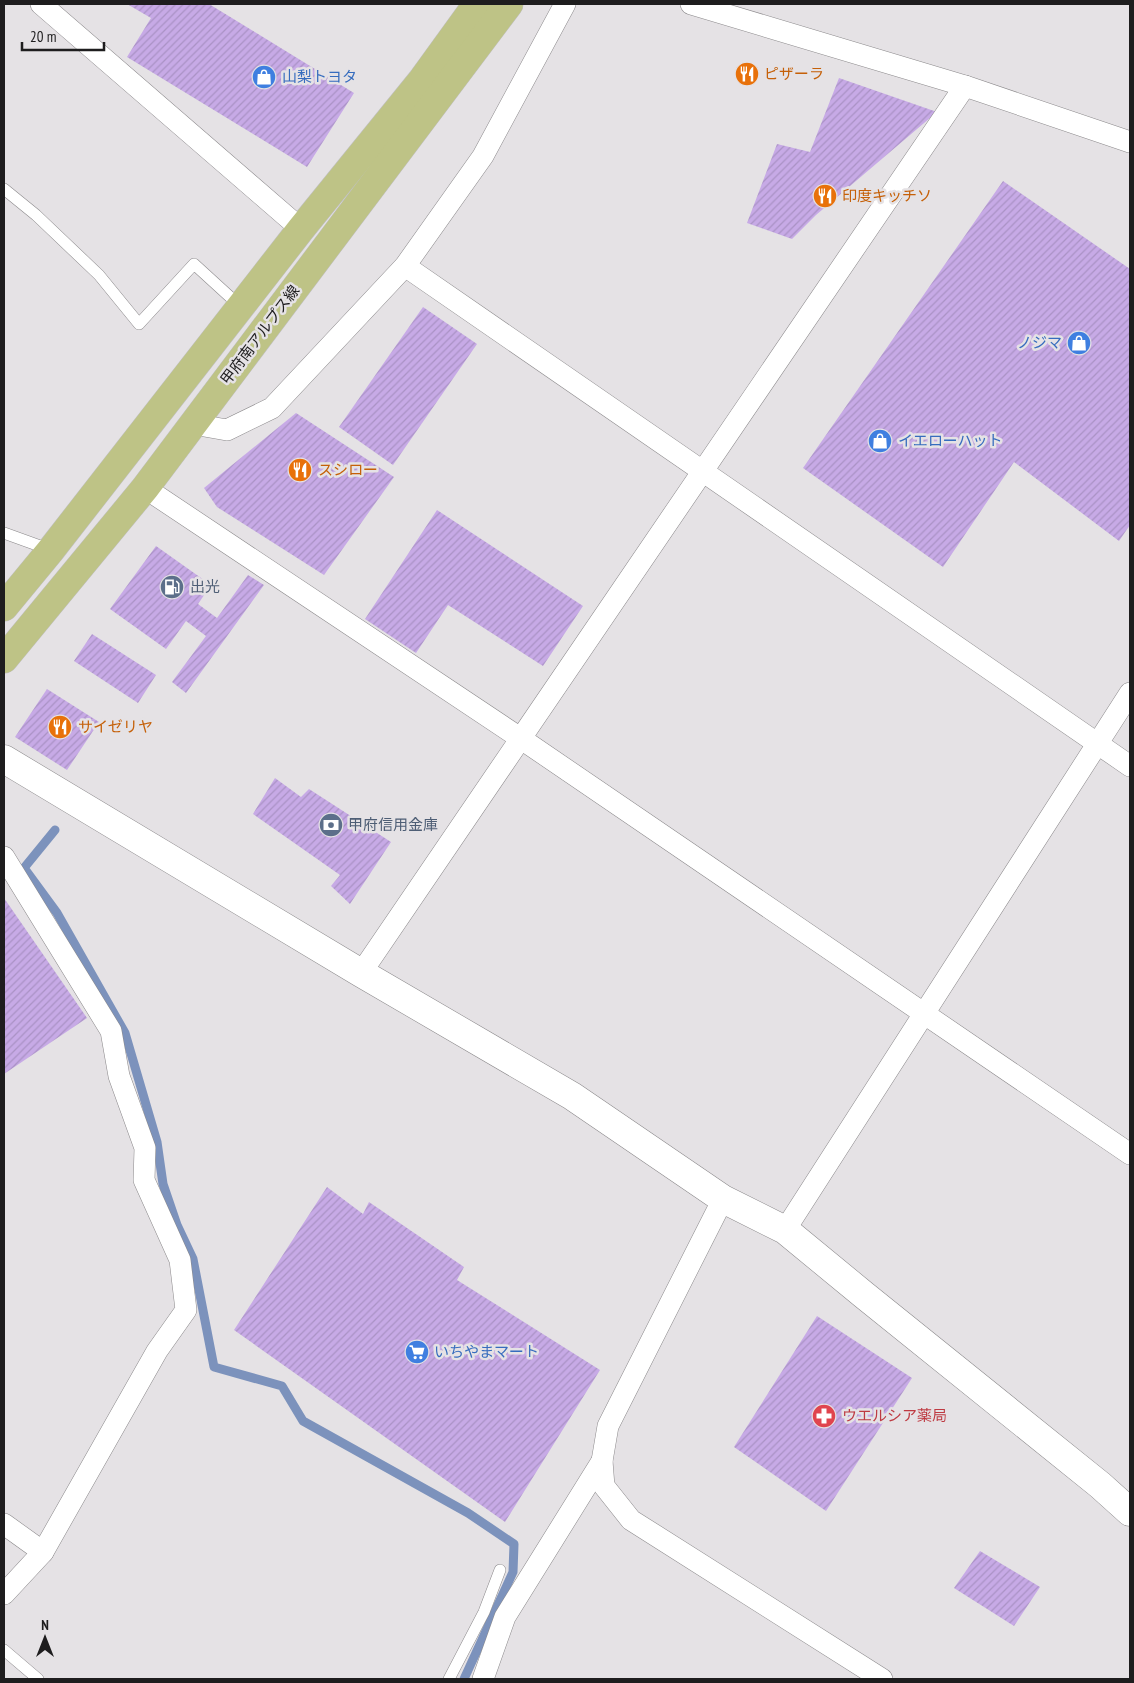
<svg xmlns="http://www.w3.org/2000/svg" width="1134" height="1683" font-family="'PT Sans Narrow','Noto Sans JP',sans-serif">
  <defs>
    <pattern id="building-hatch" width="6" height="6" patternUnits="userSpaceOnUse" patternTransform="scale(1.25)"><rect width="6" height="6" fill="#c7aae6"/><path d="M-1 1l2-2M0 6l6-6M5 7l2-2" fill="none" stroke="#aa92c5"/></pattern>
  </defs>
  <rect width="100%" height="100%" fill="#e5e2e5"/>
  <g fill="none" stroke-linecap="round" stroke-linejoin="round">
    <polyline stroke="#7c92bc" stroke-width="9" points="55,830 24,868 57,913 125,1033 157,1142 163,1184 177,1225 193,1259 214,1367 282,1386 303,1421 468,1513 514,1544 513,1572 464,1679"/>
  </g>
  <g fill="url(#building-hatch)">
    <polygon points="127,4 209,4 354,93 307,167 127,57 151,18"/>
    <polygon points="839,78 937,112 816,215 792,239 747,223 777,144 810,152"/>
    <polygon points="1003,181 1130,269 1130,525 1119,541 1014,462 943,567 803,468"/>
    <polygon points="423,307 477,344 393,465 339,427"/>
    <polygon points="296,413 394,477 324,575 217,507 204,488"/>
    <polygon points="437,510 583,606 543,666 448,605 416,653 365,619"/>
    <polygon points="156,546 211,585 198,604 217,618 248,575 264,585 186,693 172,682 206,636 186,621 166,649 110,609"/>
    <polygon points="92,634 156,675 138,703 74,661"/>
    <polygon points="47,689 99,722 67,770 15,737"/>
    <polygon points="275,778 301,797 309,789 391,842 350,904 331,886 340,875 253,814"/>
    <polygon points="4,898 87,1018 4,1074"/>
    <polygon points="327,1187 363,1214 369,1202 464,1267 457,1280 600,1370 505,1522 234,1330"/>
    <polygon points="817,1316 912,1378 826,1511 734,1447"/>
    <polygon points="980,1551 1040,1587 1014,1626 954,1588"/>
  </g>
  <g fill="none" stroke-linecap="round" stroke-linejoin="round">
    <g stroke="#8b898b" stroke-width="12">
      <g id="lane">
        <polyline points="4,189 36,215 99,275 139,324 194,264 241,307"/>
        <polyline points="4,533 51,550"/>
        <polyline points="4,1650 38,1679"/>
        <polyline points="449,1679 484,1612 500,1570"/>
      </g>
    </g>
    <g stroke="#8b898b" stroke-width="22">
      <g id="street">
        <polyline points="41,4 301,229"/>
        <polyline points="691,4 965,86 1130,142"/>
        <polyline points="405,266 1130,766"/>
        <polyline points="193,424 227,430 272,408 405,266 483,156 565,4"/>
        <polyline points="145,488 520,738 1130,1154"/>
        <polyline points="4,857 111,1031 119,1076 145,1148 144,1180 180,1260 186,1310 157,1351 43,1552 4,1594"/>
        <polyline points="361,973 965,86"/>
        <polyline points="723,1199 608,1426 602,1461 604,1486 631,1520 882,1679"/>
        <polyline points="785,1230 1130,693"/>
        <polyline points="4,1524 43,1552"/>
        <polyline points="483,1679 505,1617 602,1461"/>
      </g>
    </g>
    <g stroke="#8b898b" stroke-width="29">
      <polyline id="secondary" points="4,759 361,973 572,1096 723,1199 785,1230 864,1295 1100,1485 1130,1512"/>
    </g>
    <g stroke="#c0c0c0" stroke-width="29">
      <g id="primary">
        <polyline points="4,607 51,550 301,229 422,80 477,4"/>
        <polyline points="4,659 145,488 509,4"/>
      </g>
    </g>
    <use href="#lane" stroke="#fff" stroke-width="11"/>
    <use href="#street" stroke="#fff" stroke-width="21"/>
    <use href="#secondary" stroke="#fff" stroke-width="28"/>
    <use href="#primary" stroke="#bec386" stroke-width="28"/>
  </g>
  <defs>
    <g id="restaurant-disc" transform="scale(1.25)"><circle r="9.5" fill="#e8710a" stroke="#e5e2e5"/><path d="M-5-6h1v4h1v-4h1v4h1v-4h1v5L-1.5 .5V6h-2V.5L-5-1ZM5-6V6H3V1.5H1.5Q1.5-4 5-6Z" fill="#fff"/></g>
    <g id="shop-disc" transform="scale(1.25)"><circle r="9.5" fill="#3f7fe0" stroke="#e5e2e5"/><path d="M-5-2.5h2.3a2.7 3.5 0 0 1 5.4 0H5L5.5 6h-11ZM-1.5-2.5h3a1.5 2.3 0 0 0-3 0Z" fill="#fff"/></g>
    <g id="fuel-disc" transform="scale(1.25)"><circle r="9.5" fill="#5c6f8a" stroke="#e5e2e5"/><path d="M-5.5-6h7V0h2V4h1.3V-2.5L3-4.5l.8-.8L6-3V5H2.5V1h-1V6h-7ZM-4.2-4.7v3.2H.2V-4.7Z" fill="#fff"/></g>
    <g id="bank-disc" transform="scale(1.25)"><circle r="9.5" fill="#5c6f8a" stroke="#e5e2e5"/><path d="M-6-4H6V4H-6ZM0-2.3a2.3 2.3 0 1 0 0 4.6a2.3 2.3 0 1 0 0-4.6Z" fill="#fff"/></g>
    <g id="supermarket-disc" transform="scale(1.25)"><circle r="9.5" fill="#3f7fe0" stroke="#e5e2e5"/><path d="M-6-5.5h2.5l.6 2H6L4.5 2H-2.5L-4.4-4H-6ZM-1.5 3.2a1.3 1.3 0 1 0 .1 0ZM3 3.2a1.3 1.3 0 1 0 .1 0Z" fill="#fff"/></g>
    <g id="pharmacy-disc" transform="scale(1.25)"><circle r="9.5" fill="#e0444e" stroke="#e5e2e5"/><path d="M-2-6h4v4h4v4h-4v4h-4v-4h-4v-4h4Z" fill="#fff"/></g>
  </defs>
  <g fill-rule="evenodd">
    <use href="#restaurant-disc" x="747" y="74"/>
    <use href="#shop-disc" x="264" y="77"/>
    <use href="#restaurant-disc" x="825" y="196"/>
    <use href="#shop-disc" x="1079" y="343"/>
    <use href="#shop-disc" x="880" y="441"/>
    <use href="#restaurant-disc" x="300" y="470"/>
    <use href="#fuel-disc" x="172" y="587"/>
    <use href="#restaurant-disc" x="60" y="727"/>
    <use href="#bank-disc" x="331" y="825"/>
    <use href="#supermarket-disc" x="417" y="1352"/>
    <use href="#pharmacy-disc" x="824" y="1416"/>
  </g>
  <g text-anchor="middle" stroke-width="5" stroke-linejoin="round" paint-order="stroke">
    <g font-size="15" fill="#c56008" stroke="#e5e2e5" text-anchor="start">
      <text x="764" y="79">ピザーラ</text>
      <text x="842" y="201">印度キッチソ</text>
      <text x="318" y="475">スシロー</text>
      <text x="78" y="732">サイゼリヤ</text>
    </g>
    <g font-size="15" fill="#366cbe" stroke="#e5e2e5" text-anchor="start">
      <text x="282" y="82">山梨トヨタ</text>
      <text x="1062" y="348" text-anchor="end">ノジマ</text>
      <text x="898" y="446">イエローハット</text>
      <text x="434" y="1357">いちやまマート</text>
    </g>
    <g font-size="15" fill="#1e1d1e" stroke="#e5e2e5">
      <text transform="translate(260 335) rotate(-53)" y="5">甲府南アルプス線</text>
    </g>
    <g font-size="15" fill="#4e5e75" stroke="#e5e2e5" text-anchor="start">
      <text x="190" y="592">出光</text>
      <text x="348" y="830">甲府信用金庫</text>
    </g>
    <g font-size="15" fill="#be3a42" stroke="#e5e2e5" text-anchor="start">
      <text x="842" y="1421">ウエルシア薬局</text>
    </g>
  </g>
  <rect width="1134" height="1683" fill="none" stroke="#1e1d1e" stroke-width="10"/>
  <g transform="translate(45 1638)" stroke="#e5e2e5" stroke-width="4" paint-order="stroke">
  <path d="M0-4L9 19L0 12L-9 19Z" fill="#1e1d1e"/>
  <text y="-8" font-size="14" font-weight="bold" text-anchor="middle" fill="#1e1d1e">N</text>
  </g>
  <path d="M22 42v8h82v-8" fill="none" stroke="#1e1d1e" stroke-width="2.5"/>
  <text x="30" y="42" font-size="15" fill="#1e1d1e" stroke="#e5e2e5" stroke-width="4" paint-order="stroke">20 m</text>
</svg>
